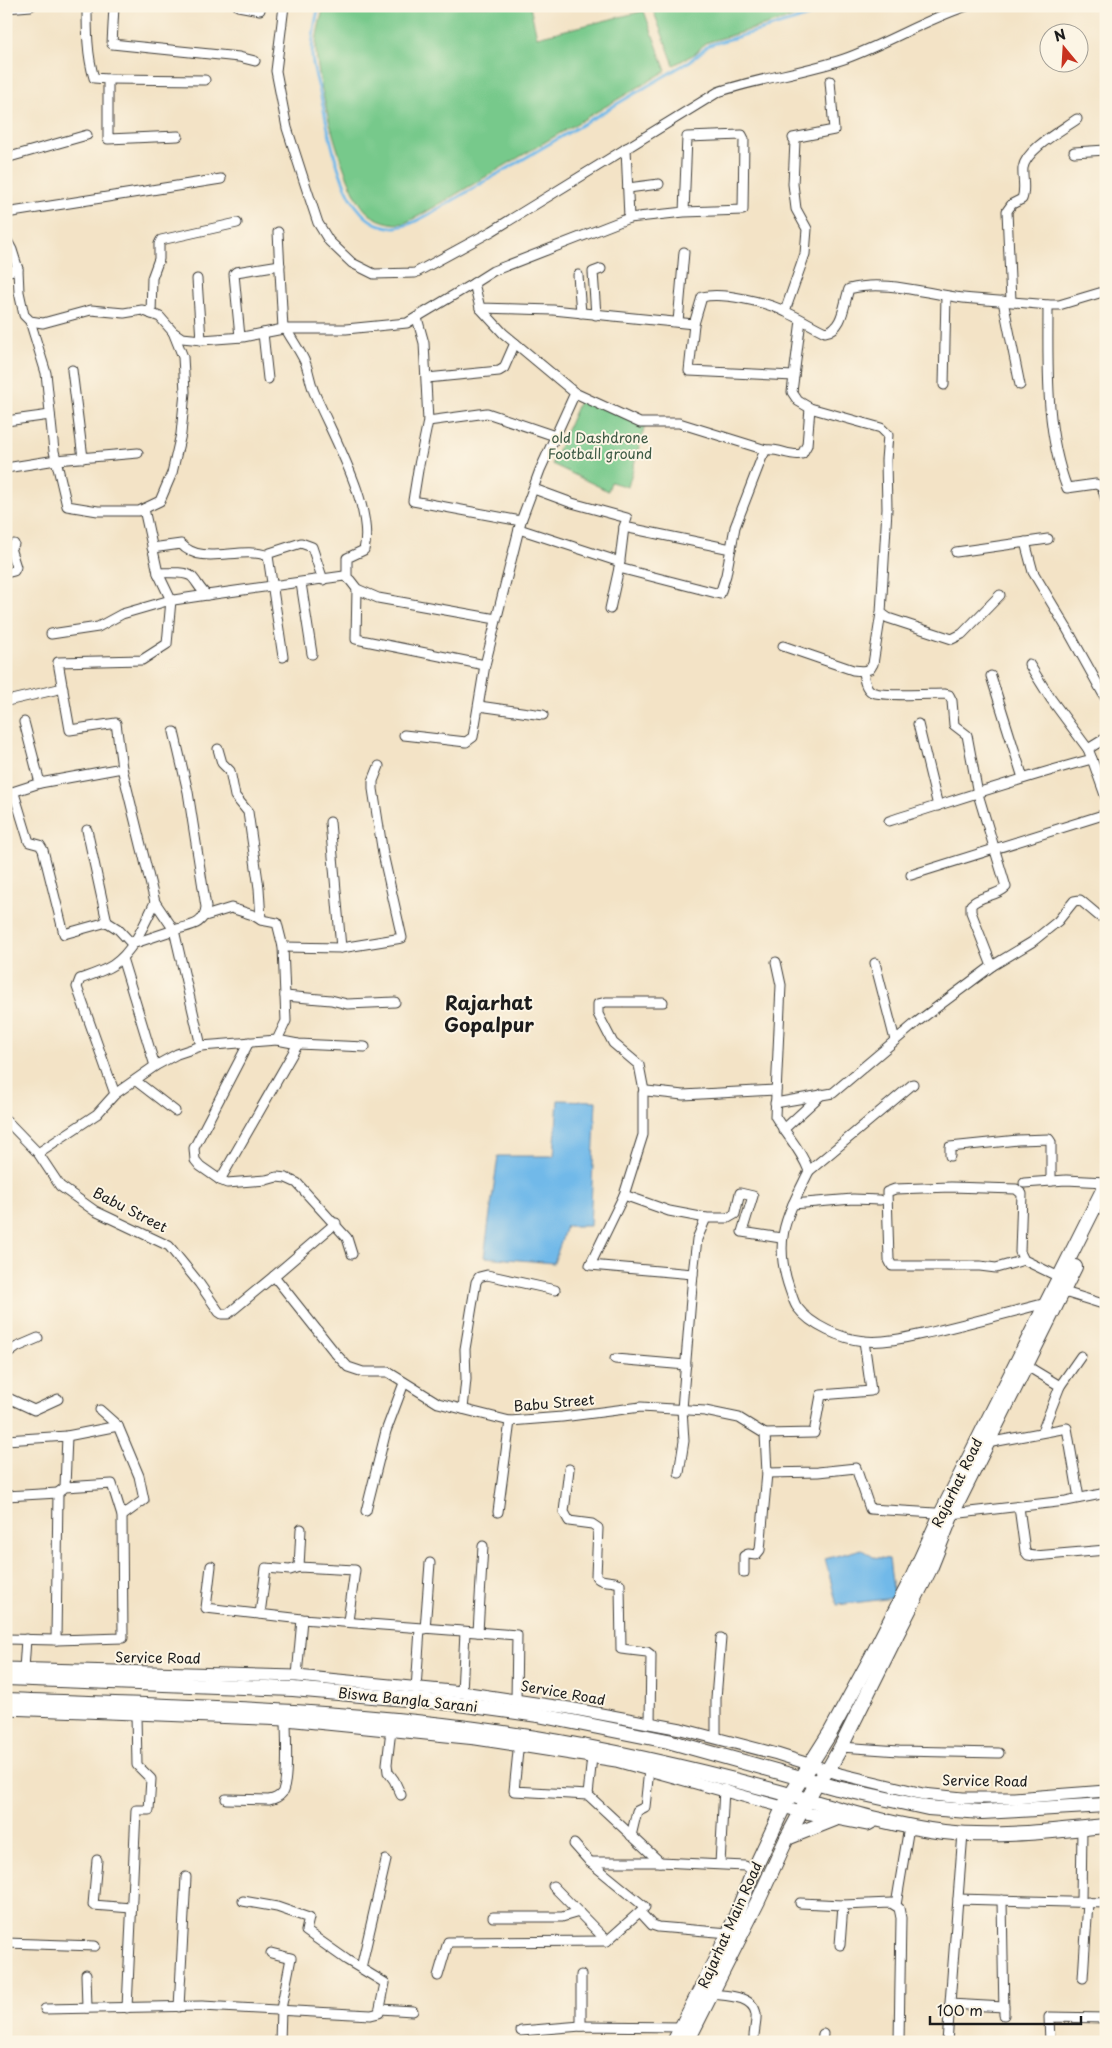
<svg xmlns="http://www.w3.org/2000/svg" width="1112" height="2048" font-family="'Playpen Sans',sans-serif">
  <rect width="100%" height="100%" fill="#fcf5e5"/>
  <filter id="ink" filterUnits="userSpaceOnUse"><feTurbulence type="fractalNoise" baseFrequency=".02" numOctaves="2"/><feDisplacementMap in="SourceGraphic" scale="10" xChannelSelector="R" yChannelSelector="G"/><feConvolveMatrix kernelMatrix="1 2 1 2 8 2 1 2 1" color-interpolation-filters="sRGB"/></filter>
  <filter id="wash" filterUnits="userSpaceOnUse"><feTurbulence type="fractalNoise" baseFrequency=".0096" numOctaves="4" result="noise"/><feDisplacementMap in="SourceGraphic" scale="20" xChannelSelector="R" yChannelSelector="G"/><feGaussianBlur stdDeviation="1.12" result="paint"/><feColorMatrix in="noise" values="0 0 0 0 0 0 0 0 0 0 0 0 0 0 0 0 0 1.4 0 .05"/><feComposite in="paint" operator="in"/></filter>
  <g filter="url(#wash)">
    <rect width="100%" height="100%" fill="#f3e3c6"/>
    <g fill="#77c98b" stroke="#4a7254">
      <path d="M 324,6 L 530,6 L 537,37 L 644,11 L 666,71 L 419,216 C 414,218 409,221 405,223 C 393,226 374,220 366,211 C 343,187 315,77 316,44 C 317,31 321,18 324,6 Z"/>
      <polygon points="670,6 822,6 804,14 705,43 696,53 674,65 653,10"/>
      <polygon points="581,397 645,425 628,487 611,482 608,491 552,464"/>
    </g>
    <g fill="#71b9e9" stroke="#466a82">
      <polygon points="558,1100 596,1101 590,1226 566,1226 554,1263 484,1257 498,1156 554,1156"/>
      <polygon points="862,1549 873,1557 889,1559 894,1598 837,1605 825,1559"/>
    </g>
    <g fill="none" stroke-linecap="round" stroke-linejoin="round">
      <path stroke="#71b9e9" stroke-width="3" d="M 319,6 C 315,21 312,40 312,56 C 313,69 318,84 321,97 C 328,128 335,168 350,196 C 356,208 367,221 380,225 C 400,232 416,221 433,212 L 690,61 L 709,45 L 793,21 L 836,6"/>
    </g>
  </g>
  <g filter="url(#ink)">
    <g fill="none" stroke-linecap="round" stroke-linejoin="round">
      <g stroke="#3c3a36" stroke-width="11">
        <g id="street">
          <path d="M 87,6 C 87,30 87,55 94,78 L 108,79 L 108,139 L 178,136"/>
          <polyline points="114,6 112,44 239,57 255,61"/>
          <polyline points="238,6 260,10"/>
          <path d="M 284,6 L 276,71 L 287,128 L 306,187 L 318,223 L 329,241 L 352,263 L 374,274 L 415,273 L 492,231 L 718,92 C 759,78 803,73 844,59 C 886,44 924,20 967,6"/>
          <polyline points="6,8 31,6"/>
          <polyline points="108,79 205,80"/>
          <polyline points="626,148 629,218"/>
          <polyline points="1074,152 1106,150"/>
          <polyline points="6,158 87,135"/>
          <polyline points="628,188 659,184"/>
          <polyline points="6,213 221,179"/>
          <polyline points="278,232 283,329"/>
          <path d="M 6,239 L 12,250 L 18,269 L 19,292 L 24,315 L 30,321 L 43,323 L 91,310 L 124,313 L 142,310 L 160,317 L 173,332 L 182,338 L 202,340 L 243,337 L 283,329 L 346,329 L 407,323 L 474,283 L 480,308 L 553,310 L 694,324 L 702,297 C 723,292 766,302 786,312 C 800,318 812,326 825,332 C 843,330 844,303 849,289 C 886,279 926,294 963,298 C 992,301 1020,302 1048,305 L 1059,305 L 1106,291"/>
          <polyline points="6,272 18,269"/>
          <polyline points="578,275 581,313"/>
          <polyline points="197,279 201,340"/>
          <polyline points="474,283 493,271 629,218 684,212 743,210 744,139 742,135 687,137 684,212"/>
          <polyline points="1003,301 1020,385"/>
          <path d="M 1011,301 L 1007,211 L 1012,204 L 1022,199 C 1026,188 1022,178 1023,168 C 1026,149 1062,130 1077,119"/>
          <path d="M 1048,305 C 1048,366 1045,430 1067,488 L 1096,484 L 1102,487 L 1106,500"/>
          <polyline points="785,311 805,254 807,229 796,209 793,184 795,141 793,138 834,130 830,81"/>
          <polyline points="151,314 152,278 159,259 159,244 161,240 237,223"/>
          <polyline points="596,315 593,272 601,269"/>
          <polyline points="417,318 424,343 428,421 418,470 413,501 521,521"/>
          <polyline points="801,320 792,392 798,401 810,408 881,428 888,435 886,460 887,509 881,613 888,618 952,639 962,634 1000,595"/>
          <polyline points="30,321 46,373 54,451 67,506 98,511 139,511 160,501 172,473 181,434 185,392 183,357 173,332"/>
          <polyline points="678,322 684,252"/>
          <polyline points="694,324 689,371 794,376"/>
          <path d="M 286,329 C 292,340 300,351 305,362 C 309,372 310,382 314,392 C 331,433 375,507 364,550 L 347,558 L 347,577"/>
          <polyline points="263,333 268,379"/>
          <polyline points="240,337 234,274 236,272 280,265"/>
          <polyline points="72,370 83,458"/>
          <polyline points="427,378 499,371 504,368 515,343"/>
          <polyline points="944,385 946,296"/>
          <polyline points="575,393 640,423 679,423 766,450"/>
          <polyline points="6,421 50,415"/>
          <polyline points="428,421 487,413 555,436"/>
          <polyline points="6,468 56,460 138,453"/>
          <polyline points="534,489 572,503 627,518 624,527 731,549"/>
          <path d="M 144,509 L 158,573 C 167,573 183,571 191,576 C 197,581 199,589 207,595 L 344,576 L 350,580 L 357,589 L 378,598 L 496,619"/>
          <polyline points="519,529 620,562"/>
          <polyline points="1025,542 1033,572 1066,627 1106,699"/>
          <path d="M 152,548 L 181,544 C 202,567 241,545 268,556"/>
          <polyline points="956,552 1048,539"/>
          <path d="M 619,568 L 720,594 L 726,575 L 735,527 L 762,457 L 766,450 C 779,448 790,457 802,454 L 807,445 L 810,408"/>
          <polyline points="6,573 14,571 16,567 10,548 14,544"/>
          <polyline points="301,583 312,654"/>
          <polyline points="357,589 356,639 485,665"/>
          <polyline points="610,609 619,568 624,527"/>
          <polyline points="51,634 98,627 122,614 167,601 207,595"/>
          <polyline points="783,646 853,670 863,671 870,669 873,664 881,613"/>
          <polyline points="283,657 268,556 270,553 301,543 312,547 323,580"/>
          <polyline points="1029,664 1051,699 1088,749"/>
          <polyline points="991,676 1023,778"/>
          <polyline points="6,699 7,701 63,688"/>
          <polyline points="479,706 543,715"/>
          <polyline points="24,722 40,783"/>
          <polyline points="918,724 938,806"/>
          <path d="M 174,732 L 188,792 L 206,907 C 204,926 190,925 174,930 L 201,1046"/>
          <polyline points="404,735 466,742 473,737 485,665 521,521 540,470 575,393 503,333 480,308"/>
          <polyline points="218,749 222,763 230,771 235,796 248,812 259,888 261,920"/>
          <polyline points="1092,759 1106,798"/>
          <polyline points="14,793 29,842 40,845 43,850 64,934 107,922 118,929 132,944 174,930 155,902"/>
          <polyline points="6,794 40,783 122,768"/>
          <path d="M 889,821 C 956,800 1024,777 1092,759 L 1088,749 L 1106,738"/>
          <polyline points="330,822 341,948"/>
          <polyline points="87,830 107,922"/>
          <polyline points="911,875 1106,814"/>
          <polyline points="283,947 341,948 402,938 383,854 373,789 373,781 379,766"/>
          <polyline points="122,958 155,1066"/>
          <path d="M 776,962 L 781,985 L 775,1116 C 787,1136 800,1148 809,1171 C 787,1216 772,1239 790,1290 C 792,1295 794,1303 797,1307 C 811,1326 842,1339 864,1341 C 887,1343 909,1337 932,1332 C 970,1323 1008,1313 1046,1303"/>
          <polyline points="875,963 895,1040"/>
          <polyline points="992,966 1032,942 1058,921 1074,901 1080,900 1099,916 1103,915 1106,912"/>
          <polyline points="285,996 331,1000 347,1004 395,1002"/>
          <polyline points="277,1040 298,1044 365,1047"/>
          <polyline points="249,1042 194,1148 195,1160 200,1166 220,1180 227,1183 266,1180 277,1177 286,1178 297,1183 347,1238 352,1254"/>
          <polyline points="136,1081 175,1111"/>
          <polyline points="644,1091 639,1065 613,1043 598,1014 598,1004 606,1002 663,1002"/>
          <path d="M 115,1094 L 77,987 L 80,979 C 91,975 104,971 113,965 C 133,952 145,923 155,902 L 122,768 L 116,723 L 70,730 L 58,662 L 142,660 L 167,644 L 171,600 L 158,573"/>
          <path d="M 775,1103 L 833,1093 L 917,1022 L 992,966 L 971,912 L 971,905 C 980,895 996,897 1006,887 L 978,794 L 967,735 L 954,725 L 952,701 L 949,695 L 944,694 C 930,694 883,697 872,692 C 865,688 864,679 863,671"/>
          <polyline points="6,1120 38,1153 60,1186 95,1211 169,1246 199,1283 219,1312 222,1314 228,1314 274,1276 336,1354 348,1367 363,1372 388,1372 438,1403 510,1421 562,1417 641,1407 705,1411 739,1418 765,1434 767,1473 818,1472 856,1468 870,1509 952,1514 1066,1501 1106,1493"/>
          <polyline points="783,1130 822,1094"/>
          <polyline points="38,1153 97,1114 115,1094 155,1066 177,1054 201,1046 277,1040 286,1021 283,947 277,923 261,920 253,915 231,908 205,916"/>
          <polyline points="950,1156 950,1147 1018,1140 1049,1139 1051,1142 1051,1181"/>
          <polyline points="809,1171 913,1084"/>
          <polyline points="220,1180 298,1044"/>
          <polyline points="1024,1183 1066,1180 1106,1182"/>
          <polyline points="624,1195 590,1265 693,1274"/>
          <polyline points="793,1204 853,1199 880,1200"/>
          <polyline points="706,1218 669,1211 624,1195 643,1135 643,1093 647,1091 683,1095 776,1090"/>
          <polyline points="1024,1260 1020,1252 1022,1194 1016,1189 951,1187 895,1189 887,1192 889,1260 892,1266 980,1266 996,1268 1024,1260 1059,1277"/>
          <polyline points="274,1276 336,1223"/>
          <polyline points="1058,1290 1106,1305"/>
          <polyline points="6,1355 17,1347 38,1338"/>
          <polyline points="615,1359 686,1365"/>
          <polyline points="1027,1366 1060,1386 1042,1432"/>
          <polyline points="1060,1386 1081,1356"/>
          <polyline points="6,1397 34,1410 58,1399"/>
          <polyline points="463,1409 466,1379 465,1349 476,1282 479,1277 487,1275 555,1290"/>
          <polyline points="100,1410 118,1426 139,1476 144,1500 122,1516"/>
          <polyline points="765,1434 814,1433 821,1395 871,1391 864,1341"/>
          <polyline points="67,1436 118,1426"/>
          <polyline points="6,1440 67,1436 65,1487 58,1493 56,1640 123,1638 122,1516 112,1484 65,1487"/>
          <polyline points="987,1443 1067,1428 1079,1498"/>
          <path d="M 569,1469 L 564,1512 L 569,1521 L 592,1524 L 598,1528 L 596,1576 C 601,1584 613,1579 620,1584 L 621,1649 L 647,1652 L 651,1655 L 650,1723"/>
          <polyline points="679,1473 684,1441 682,1409 693,1274 697,1239 706,1218 728,1218 735,1214 740,1193 753,1196 742,1232 781,1238"/>
          <polyline points="6,1496 58,1493"/>
          <polyline points="1019,1507 1025,1551 1028,1555 1035,1556 1106,1550"/>
          <polyline points="366,1511 386,1431 404,1383"/>
          <polyline points="498,1512 510,1421"/>
          <polyline points="211,1566 206,1608 302,1619 517,1635 516,1700"/>
          <polyline points="299,1567 301,1529"/>
          <polyline points="744,1573 744,1556 748,1554 756,1555 760,1550 767,1473"/>
          <polyline points="260,1614 266,1568 290,1570 299,1567 355,1570 348,1621"/>
          <polyline points="425,1629 430,1563"/>
          <polyline points="478,1632 483,1546"/>
          <polyline points="6,1639 56,1640"/>
          <polyline points="24,1669 26,1639"/>
          <polyline points="297,1676 302,1619"/>
          <polyline points="416,1689 420,1629"/>
          <polyline points="462,1692 465,1632"/>
          <polyline points="391,1730 387,1764 388,1772 394,1780 401,1795"/>
          <polyline points="716,1738 716,1698 721,1638"/>
          <polyline points="519,1741 514,1791 588,1795 660,1862"/>
          <polyline points="841,1747 899,1751 999,1753"/>
          <polyline points="588,1795 592,1757"/>
          <path d="M 226,1799 L 269,1800 C 274,1799 279,1797 282,1793 C 289,1782 286,1735 286,1720"/>
          <polyline points="631,1836 637,1811 645,1807 649,1770"/>
          <polyline points="97,1860 93,1905 131,1908"/>
          <polyline points="590,1862 660,1862 745,1866 754,1870"/>
          <polyline points="720,1864 724,1789"/>
          <polyline points="553,1886 607,1941 645,1907 590,1862 574,1844"/>
          <polyline points="958,1899 1106,1903"/>
          <polyline points="1002,1900 1004,2015"/>
          <polyline points="1081,1902 1082,1828"/>
          <polyline points="800,1903 843,1905 891,1903 899,1908 901,1918 899,2042"/>
          <polyline points="896,1905 909,1827"/>
          <polyline points="640,1912 652,1925 658,1927 729,1933"/>
          <polyline points="493,1917 562,1917 579,1912"/>
          <polyline points="6,1943 95,1946"/>
          <polyline points="840,1945 843,1905"/>
          <polyline points="271,1953 291,1958 281,2009 280,2042"/>
          <polyline points="361,1968 386,1860"/>
          <polyline points="86,1974 87,2008"/>
          <polyline points="438,1976 448,1942 607,1941"/>
          <polyline points="1083,1978 1088,1902"/>
          <path d="M 711,1994 C 726,1996 753,1995 756,2014 C 757,2023 753,2032 754,2042"/>
          <polyline points="950,2004 1004,2007"/>
          <polyline points="179,2007 186,1877"/>
          <polyline points="127,2008 136,1810 149,1810 151,1779 137,1765 136,1715"/>
          <polyline points="45,2009 202,2006 371,2015 379,2013 385,1983 347,1960 306,1931 309,1918 277,1907 243,1901"/>
          <polyline points="380,2009 413,2011"/>
          <polyline points="581,2026 581,1975"/>
          <polyline points="521,2031 581,2026 682,2027"/>
          <polyline points="822,2042 823,2034"/>
          <polyline points="947,2042 963,1833"/>
          <polyline points="1050,2042 1049,2017 1106,2018"/>
        </g>
      </g>
      <g stroke="#3c3a36" stroke-width="13">
        <g id="secondary">
          <polyline points="6,1668 297,1676 462,1692 569,1708 681,1729 777,1754 840,1774 923,1794 963,1798 1014,1798 1106,1791"/>
          <polyline points="6,1709 286,1720 476,1739 616,1761 801,1812 868,1825 879,1819"/>
        </g>
      </g>
      <g stroke="#3c3a36" stroke-width="16">
        <g id="primary">
          <polyline points="6,1678 293,1689 451,1703 538,1715 668,1741 837,1788 928,1808 982,1812 1106,1805"/>
          <path d="M 6,1700 C 183,1707 361,1709 536,1738 C 616,1751 697,1770 776,1791 C 831,1806 886,1825 944,1832 C 997,1838 1052,1831 1106,1826"/>
          <polyline points="787,1838 835,1819"/>
          <polyline points="674,2042 729,1933 754,1870 784,1806 830,1733 872,1656 912,1578 942,1512 1106,1184"/>
          <polyline points="687,2042 758,1901 787,1838 817,1782 828,1770 841,1747 898,1632 930,1569 952,1514 1075,1267"/>
        </g>
      </g>
      <use href="#street" stroke="#fff" stroke-width="9"/>
      <use href="#secondary" stroke="#fff" stroke-width="11"/>
      <use href="#primary" stroke="#fff" stroke-width="14"/>
    </g>
  </g>
  <g text-anchor="middle" stroke-width="4" stroke-linejoin="round" paint-order="stroke">
    <g font-size="14" fill="#3c5943" stroke="#fcf5e5">
      <text x="600" y="443">old Dashdrone<tspan x="600" dy="16">Football ground</tspan></text>
    </g>
    <g font-size="14" fill="#1c1c1c" stroke="#fcf5e5">
      <text transform="translate(130 1210) rotate(27)" y="5">Babu Street</text>
      <text transform="translate(554 1403) rotate(-5)" y="5">Babu Street</text>
      <text transform="translate(957 1483) rotate(-64)" y="5">Rajarhat Road</text>
      <text transform="translate(158 1658) rotate(1)" y="5">Service Road</text>
      <text transform="translate(563 1693) rotate(10)" y="5">Service Road</text>
      <text transform="translate(408 1700) rotate(6)" y="5">Biswa Bangla Sarani</text>
      <text transform="translate(985 1781) rotate(1)" y="5">Service Road</text>
      <text transform="translate(730 1925) rotate(-66)" y="5">Rajarhat Main Road</text>
    </g>
    <g font-size="19" font-weight="bold" fill="#1c1c1c" stroke="#fcf5e5">
      <text x="489" y="1010">Rajarhat<tspan x="489" dy="22">Gopalpur</tspan></text>
    </g>
  </g>
  <rect width="1112" height="2048" fill="none" stroke="#fcf5e5" stroke-width="25"/>
  <g transform="translate(1064 48) rotate(342)"><circle r="24" fill="#fcf5e5" stroke="#a29e95"/>
  <path d="M0-4L9 19L0 12L-9 19Z" fill="#c8321e"/>
  <text y="-8" font-size="14" font-weight="bold" text-anchor="middle" fill="#1c1c1c">N</text>
  </g>
  <path d="M930 2016v8h151v-8" fill="none" stroke="#1c1c1c" stroke-width="2.5"/>
  <text x="937" y="2016" font-size="15" fill="#1c1c1c" stroke="#fcf5e5" stroke-width="4" paint-order="stroke">100 m</text>
</svg>
